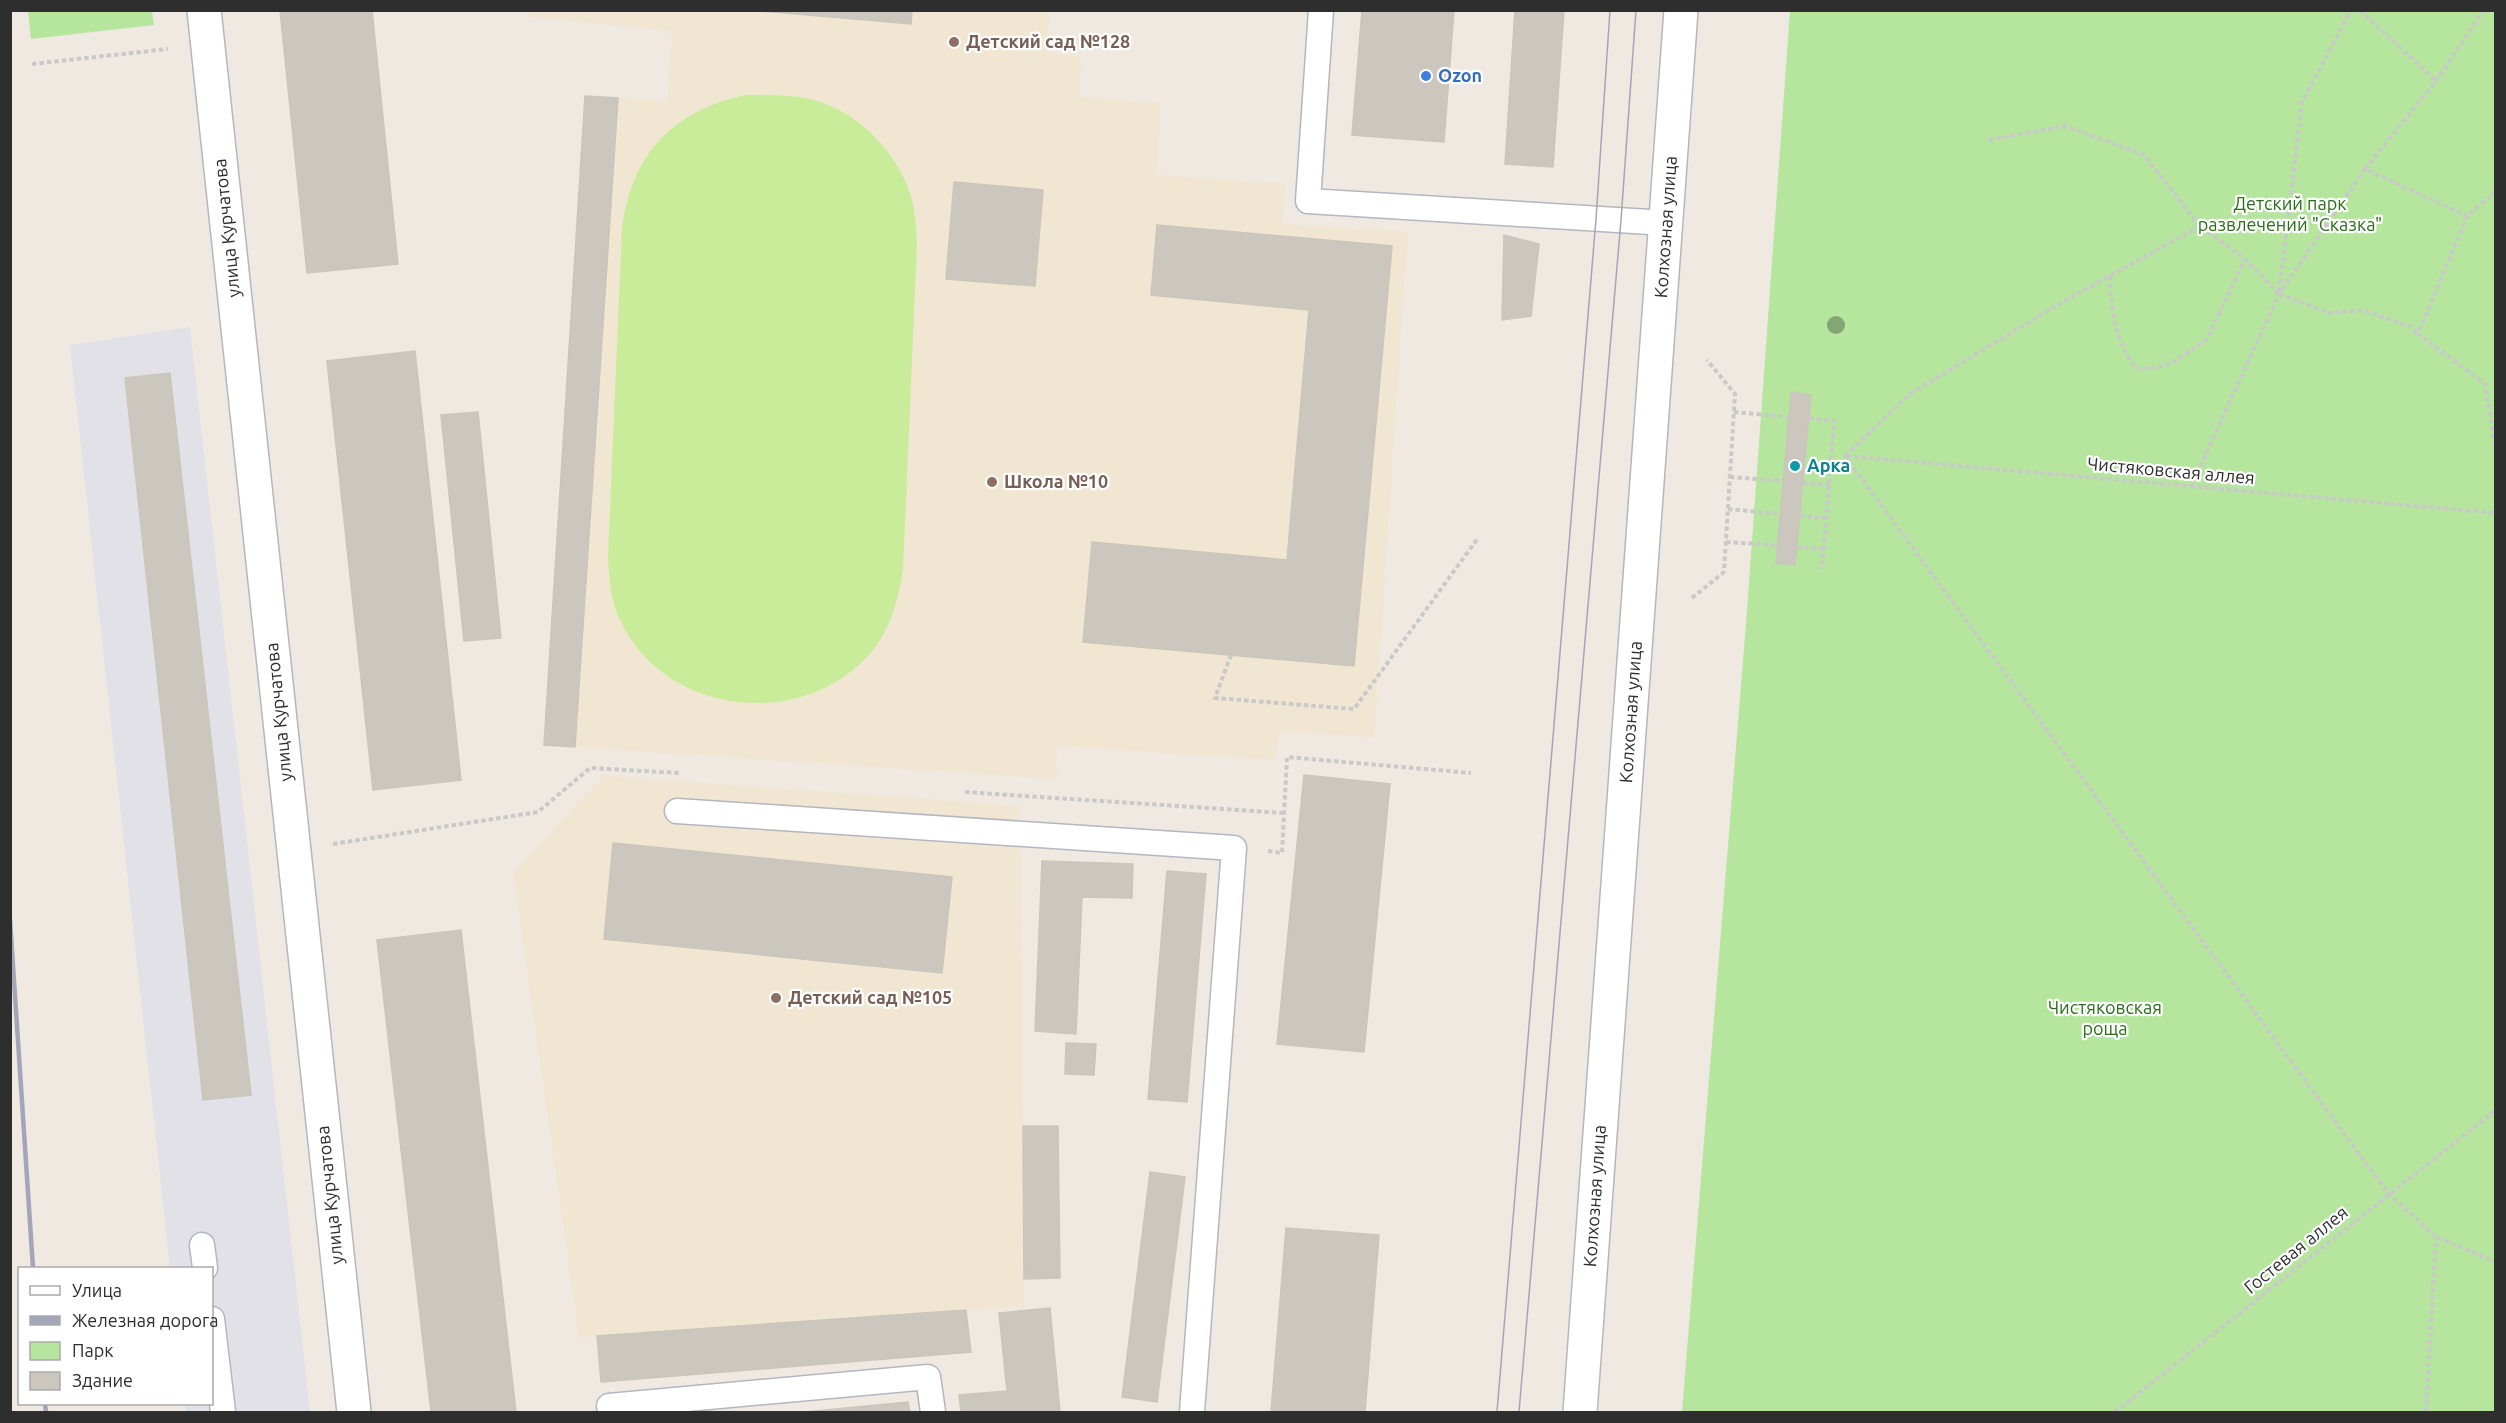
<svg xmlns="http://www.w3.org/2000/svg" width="2506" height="1423" font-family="Ubuntu,sans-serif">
  <rect width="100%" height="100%" fill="#efe9e1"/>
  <polygon fill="#e3e1e8" points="190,327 310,1412 186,1412 185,1404 212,1404 212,1268 170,1268 70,345"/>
  <g fill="#f0e6d1">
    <polygon points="529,11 1050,11 1048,52 1081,57 1079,97 1161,103 1156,175 1285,184 1282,224 1408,232 1374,737 1278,731 1276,760 1058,746 1056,779 575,747 618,98 667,101 672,31 530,17"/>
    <polygon points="605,776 1020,806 1024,1306 579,1337 513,871"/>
  </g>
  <g fill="#b6e59e" fill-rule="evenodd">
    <polygon points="28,11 152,11 154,25 31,39"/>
    <path d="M 1790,11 L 2495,11 L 2495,1412 L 1682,1412 L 1746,624 ZM 1791,392 L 1811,395 L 1795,565 L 1776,562 Z"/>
  </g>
  <path fill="#c9ec9a" d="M 745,95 C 765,95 785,95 805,98 C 853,107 894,147 910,193 C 915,209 916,226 917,243 L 903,569 C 898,602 889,635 865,659 C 796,729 669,714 623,626 C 611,604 609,580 608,556 L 622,229 C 632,154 671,112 745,95 Z"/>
  <g fill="#cbc7bf" stroke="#cbc5ba" stroke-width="1.5">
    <polygon points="280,10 372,10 398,264 307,273"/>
    <polygon points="751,10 912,10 911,24"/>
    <polygon points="1362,10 1454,10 1444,142 1352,135"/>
    <polygon points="1515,10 1564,10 1553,167 1505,164"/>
    <polygon points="585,96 618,98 575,747 544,745"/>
    <polygon points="954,182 1043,190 1035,286 946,279"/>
    <polygon points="1157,225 1392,246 1354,666 1083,642 1092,542 1287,560 1309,310 1151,295"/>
    <polygon points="1504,235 1539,244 1531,316 1502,320"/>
    <polygon points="415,351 461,780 373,790 327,361"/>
    <polygon points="170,373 251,1095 203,1100 125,378"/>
    <polygon points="1791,392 1811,395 1795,565 1776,563"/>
    <polygon points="478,412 501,638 464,641 441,415"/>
    <polygon points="1304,775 1390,784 1364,1052 1277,1044"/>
    <polygon points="613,843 952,877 942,973 604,939"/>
    <polygon points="1042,861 1133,864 1132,898 1082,897 1076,1034 1035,1031"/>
    <polygon points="1167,871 1206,874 1187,1102 1148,1099"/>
    <polygon points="461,930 516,1412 431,1412 377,940"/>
    <polygon points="1066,1043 1096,1044 1094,1075 1065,1074"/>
    <polygon points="1023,1126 1058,1126 1060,1278 1024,1279"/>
    <polygon points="1150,1172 1185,1177 1157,1402 1122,1397"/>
    <polygon points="1286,1228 1379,1235 1365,1412 1271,1412"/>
    <polygon points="1050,1308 1060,1412 961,1412 959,1395 1007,1391 999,1313"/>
    <polygon points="966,1310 971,1352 601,1382 597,1336"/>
    <polygon points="908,1402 910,1412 804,1412"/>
  </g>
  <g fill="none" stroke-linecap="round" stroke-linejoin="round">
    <g stroke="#b4b7c1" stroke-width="27">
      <g id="lane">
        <polyline points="1321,10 1308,201 1666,223"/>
        <polyline points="677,811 1234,848 1192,1412"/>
        <polyline points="202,1245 205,1268"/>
        <polyline points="212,1319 223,1412"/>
        <polyline points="609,1406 928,1377 933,1412"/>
      </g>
    </g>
    <g stroke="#b4b7c1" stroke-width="36">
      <polyline id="street" points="204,10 354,1412"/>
    </g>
    <g stroke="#b4b7c1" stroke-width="36">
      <polyline id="secondary" points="1580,1412 1681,10"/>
    </g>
    <g stroke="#c9c9c9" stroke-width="4" stroke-dasharray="4.5 3" stroke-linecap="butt">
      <polyline points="2360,10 2436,81"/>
      <polyline points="32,64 168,49"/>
      <polyline points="1989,140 2065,126 2144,155 2200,226"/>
      <polyline points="2365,169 2436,81 2484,10"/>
      <polyline points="2496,191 2467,216 2418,334 2485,384 2496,453"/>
      <path d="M 2110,276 C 2111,309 2115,341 2136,368 L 2157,368 L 2175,361 L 2207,339 L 2245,259"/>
      <polyline points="2279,294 2329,313 2362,310 2411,327 2418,334"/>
      <polyline points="1734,412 1789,417"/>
      <polyline points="1809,418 1834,421 1822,569"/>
      <polyline points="1845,456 2388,1193 2436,1237 2496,1262"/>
      <polyline points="1845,456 1910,394 2059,304 2200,226 2245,259 2279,294 2302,102 2351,10"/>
      <polyline points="1846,456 2496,513"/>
      <polyline points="1730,477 1783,481"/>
      <polyline points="1803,483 1829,485"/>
      <polyline points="2191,487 2279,294 2365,169 2467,216"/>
      <polyline points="1728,509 1780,514"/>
      <polyline points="1800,516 1826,518"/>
      <polyline points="1726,542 1777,545"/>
      <polyline points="1797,547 1823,549"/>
      <polyline points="1692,598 1724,572 1735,394 1707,360"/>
      <polyline points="1231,655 1215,698 1354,709 1478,538"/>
      <polyline points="965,792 1284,813"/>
      <polyline points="333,844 538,812 590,768 679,773"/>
      <polyline points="1268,851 1282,853 1287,757 1471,773"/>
      <polyline points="2115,1412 2496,1110"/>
      <polyline points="2426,1412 2436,1237"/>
    </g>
    <use href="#lane" stroke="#fff" stroke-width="24"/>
    <use href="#street" stroke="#fff" stroke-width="33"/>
    <use href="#secondary" stroke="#fff" stroke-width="33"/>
    <g stroke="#a3a6b8" stroke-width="1.5">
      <polyline points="1497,1412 1596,219 1610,10"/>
      <polyline points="1519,1412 1621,220 1636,10"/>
    </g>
    <g stroke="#a3a6b8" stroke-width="4.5">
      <polyline points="10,920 33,1268"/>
      <polyline points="45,1404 46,1412"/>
    </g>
  </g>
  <circle fill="#84a574" cx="1836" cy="325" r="9"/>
  <g fill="#8d6e63" stroke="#fff" stroke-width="2">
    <circle cx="954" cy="42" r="6"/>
    <circle cx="992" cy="482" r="6"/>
    <circle cx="776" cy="998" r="6"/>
  </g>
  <circle fill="#3f7fe0" stroke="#fff" stroke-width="2" cx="1426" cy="76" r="6"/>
  <circle fill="#0f9aa8" stroke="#fff" stroke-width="2" cx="1795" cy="466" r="6"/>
  <g text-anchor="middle" stroke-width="4.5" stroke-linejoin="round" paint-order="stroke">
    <g font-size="18" font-weight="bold" fill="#785e54" stroke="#fff" text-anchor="start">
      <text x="966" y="48">Детский сад №128</text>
      <text x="1004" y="488">Школа №10</text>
      <text x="788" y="1004">Детский сад №105</text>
    </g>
    <g font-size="18" font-weight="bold" fill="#366cbe" stroke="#fff" text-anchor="start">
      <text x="1438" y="82">Ozon</text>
    </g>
    <g font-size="18" fill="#2c6e1b" stroke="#fff">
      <text x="2290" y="210">Детский парк<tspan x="2290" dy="21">развлечений "Сказка"</tspan></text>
      <text x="2105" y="1014">Чистяковская<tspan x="2105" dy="21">роща</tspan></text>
    </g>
    <g font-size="18" fill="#2e2e2e" stroke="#fff">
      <text transform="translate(1666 227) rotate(-86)" y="6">Колхозная улица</text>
      <text transform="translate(227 228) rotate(-96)" y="6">улица Курчатова</text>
      <text transform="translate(2171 471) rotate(5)" y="6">Чистяковская аллея</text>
      <text transform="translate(279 712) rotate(-96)" y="6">улица Курчатова</text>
      <text transform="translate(1631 712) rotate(-86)" y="6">Колхозная улица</text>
      <text transform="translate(330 1195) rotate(-96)" y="6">улица Курчатова</text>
      <text transform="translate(1595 1196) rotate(-86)" y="6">Колхозная улица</text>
      <text transform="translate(2296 1250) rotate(-39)" y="6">Гостевая аллея</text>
    </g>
    <g font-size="18" font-weight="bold" fill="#0d838f" stroke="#fff" text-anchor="start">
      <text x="1807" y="472">Арка</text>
    </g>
  </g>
  <rect width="2506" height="1423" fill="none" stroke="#2e2e2e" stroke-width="24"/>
  <rect x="18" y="1267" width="195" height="138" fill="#ffffff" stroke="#ababab" stroke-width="1.5"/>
  <rect x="30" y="1286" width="30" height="9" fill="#ffffff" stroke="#ababab" stroke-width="1.5"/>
  <text x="72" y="1297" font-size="18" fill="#2e2e2e">Улица</text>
  <rect x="30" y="1316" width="30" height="9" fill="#a3a6b8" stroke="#ababab" stroke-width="1.5"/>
  <text x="72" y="1327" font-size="18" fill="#2e2e2e">Железная дорога</text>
  <rect x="30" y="1342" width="30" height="18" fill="#b6e59e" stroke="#ababab" stroke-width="1.5"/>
  <text x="72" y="1357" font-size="18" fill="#2e2e2e">Парк</text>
  <rect x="30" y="1372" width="30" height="18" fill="#cbc7bf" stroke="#ababab" stroke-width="1.5"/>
  <text x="72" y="1387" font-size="18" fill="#2e2e2e">Здание</text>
</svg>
